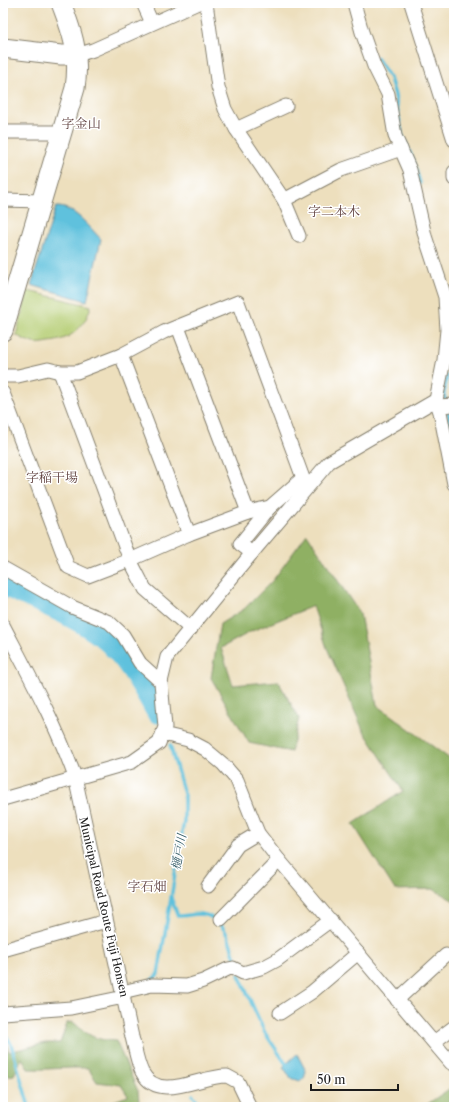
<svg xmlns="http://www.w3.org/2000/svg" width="457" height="1110" font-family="'Libre Caslon Text','Noto Serif JP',serif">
  <rect width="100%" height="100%" fill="#fff"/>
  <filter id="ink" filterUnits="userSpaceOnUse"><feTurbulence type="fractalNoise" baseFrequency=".025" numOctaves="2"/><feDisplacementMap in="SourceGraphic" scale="8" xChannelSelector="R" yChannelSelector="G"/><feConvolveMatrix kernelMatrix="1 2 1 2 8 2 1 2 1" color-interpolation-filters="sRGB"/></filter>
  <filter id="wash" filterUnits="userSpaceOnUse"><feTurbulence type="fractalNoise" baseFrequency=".012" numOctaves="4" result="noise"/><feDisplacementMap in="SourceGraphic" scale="16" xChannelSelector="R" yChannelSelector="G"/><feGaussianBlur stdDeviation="0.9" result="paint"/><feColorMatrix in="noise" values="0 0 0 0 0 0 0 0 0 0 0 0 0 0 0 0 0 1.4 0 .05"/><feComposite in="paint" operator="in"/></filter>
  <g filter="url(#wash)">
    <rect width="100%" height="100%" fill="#eddfbd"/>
    <path fill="#b4cc71" stroke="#687446" d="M 28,291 L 91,306 C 85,327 71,340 49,342 C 44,343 38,344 33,343 C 27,341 21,338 16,335 Z"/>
    <g fill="#8fb063" stroke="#566640">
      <polygon points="307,534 360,614 377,705 454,762 454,901 433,889 395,890 353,824 403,791 363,730 327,648 313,606 252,631 221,648 233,685 278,681 299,718 291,752 249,743 211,678 220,624 244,609 273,580"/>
      <path d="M 73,1022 C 89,1036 95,1040 116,1041 L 138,1091 L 139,1102 L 147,1107 L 97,1107 L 128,1096 L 121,1085 L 97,1082 L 88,1068 C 68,1067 48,1070 28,1069 L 22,1058 L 14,1075 L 3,1076 L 3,1037 L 9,1052 L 45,1043 L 60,1043 L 67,1023 Z"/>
      <polygon points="452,1087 454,1089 454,1107 427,1107 426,1105"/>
    </g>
    <g fill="#5fc1dd" stroke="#3e6e7c">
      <path d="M 56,207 C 74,206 89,227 101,239 L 87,301 L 31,285 Z"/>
      <polygon points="297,1054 306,1071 304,1079 300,1081 291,1078 283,1067"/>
    </g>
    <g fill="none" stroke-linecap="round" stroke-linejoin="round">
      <g stroke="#5fc1dd" stroke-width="3.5">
        <polyline points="377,58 390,78 395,95 402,135 414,162 420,183"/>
        <polyline points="450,295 454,304 453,322"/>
        <polyline points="447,376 444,394 454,440"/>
        <path d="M 170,745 L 184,794 L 184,821 L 171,898 L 178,916 C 185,916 193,914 200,914 C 226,916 231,945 237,965"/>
        <polyline points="239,975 265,1033 286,1064"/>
        <polyline points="151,981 158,974 171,898"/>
        <polyline points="3,1030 11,1044 29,1107"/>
        <polyline points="193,1095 202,1107"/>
      </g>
      <path stroke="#5fc1dd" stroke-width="21" d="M 3,585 C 36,602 72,614 101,636 C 126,656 142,686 157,713"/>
    </g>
  </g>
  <g filter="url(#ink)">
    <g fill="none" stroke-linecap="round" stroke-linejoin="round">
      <g stroke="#847e6c" stroke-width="15">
        <g id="street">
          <polyline points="143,3 152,23"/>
          <polyline points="206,3 218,87 225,109 236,129 284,200 299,236"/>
          <polyline points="354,3 362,32 374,66 388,94 395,136 410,170 425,236 445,297 447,330 444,360 436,400 440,412 454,484"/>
          <polyline points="411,3 454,140"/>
          <polyline points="77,55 93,50 198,3"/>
          <polyline points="236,129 286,106"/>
          <polyline points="3,132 62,132"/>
          <polyline points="454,172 454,179"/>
          <polyline points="3,200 41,201"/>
          <polyline points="284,200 341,170 401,149"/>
          <polyline points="178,327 248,512"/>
          <polyline points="121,355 189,534"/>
          <polyline points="60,372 130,560 145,589 191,629"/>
          <polyline points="3,376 18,376 48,369 60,372 77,372 121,355 164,332 238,302 303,478 270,507 248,512 189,534 130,560 88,576 68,567 3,393"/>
          <polyline points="438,406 454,405"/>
          <polyline points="252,553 240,544 270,507"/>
          <polyline points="3,568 72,607 109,622 123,635 140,663 161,682"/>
          <path d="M 3,625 C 29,675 56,724 75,777 L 132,1037 C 135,1048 137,1062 142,1072 C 159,1104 201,1075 227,1076 L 238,1082 L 250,1107"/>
          <polyline points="163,734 188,740 205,749 223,764 237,780 258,833 279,860 451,1063 454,1064"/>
          <polyline points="3,799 132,762 159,743 165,727 161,682 167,657 252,553 329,462 436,400"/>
          <polyline points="208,886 238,845 258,833"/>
          <polyline points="221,919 279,860"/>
          <polyline points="3,950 106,921"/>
          <polyline points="122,992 152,985 187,986 203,981 228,969 233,968 243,973 264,967 277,960 331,920"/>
          <polyline points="397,1000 446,955"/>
          <polyline points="3,1013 71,1008 124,997"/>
          <polyline points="280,1013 312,992 358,953"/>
          <polyline points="434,1042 454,1027"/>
        </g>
      </g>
      <g stroke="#847e6c" stroke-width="21">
        <g id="secondary">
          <polyline points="3,48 61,55 77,55"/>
          <path d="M 3,331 L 75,88 C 80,55 73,34 61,3"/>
        </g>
      </g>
      <use href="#street" stroke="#fff" stroke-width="13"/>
      <use href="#secondary" stroke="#fff" stroke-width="19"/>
    </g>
  </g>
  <g text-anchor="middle" stroke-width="3" stroke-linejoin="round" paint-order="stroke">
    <g font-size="11" fill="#1c1c1c" stroke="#fff">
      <text transform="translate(104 907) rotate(77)" y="4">Municipal Road Route Fuji Honsen</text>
    </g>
    <g font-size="12" font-style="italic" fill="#375e69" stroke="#fff">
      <text transform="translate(179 852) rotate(-80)" y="4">樋戸川</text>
    </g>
    <g font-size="13" fill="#634543" stroke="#fff">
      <text x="81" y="128">字金山</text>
      <text x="334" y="216">字二本木</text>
      <text x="52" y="482">字稲干場</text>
      <text x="147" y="891">字石畑</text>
    </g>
  </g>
  <rect width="457" height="1110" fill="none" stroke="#fff" stroke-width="16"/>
  <path d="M311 1084v6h87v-6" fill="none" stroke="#1c1c1c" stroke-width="2"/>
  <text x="317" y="1084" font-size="12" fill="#1c1c1c" stroke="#ffffff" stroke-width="3" paint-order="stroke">50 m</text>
</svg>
